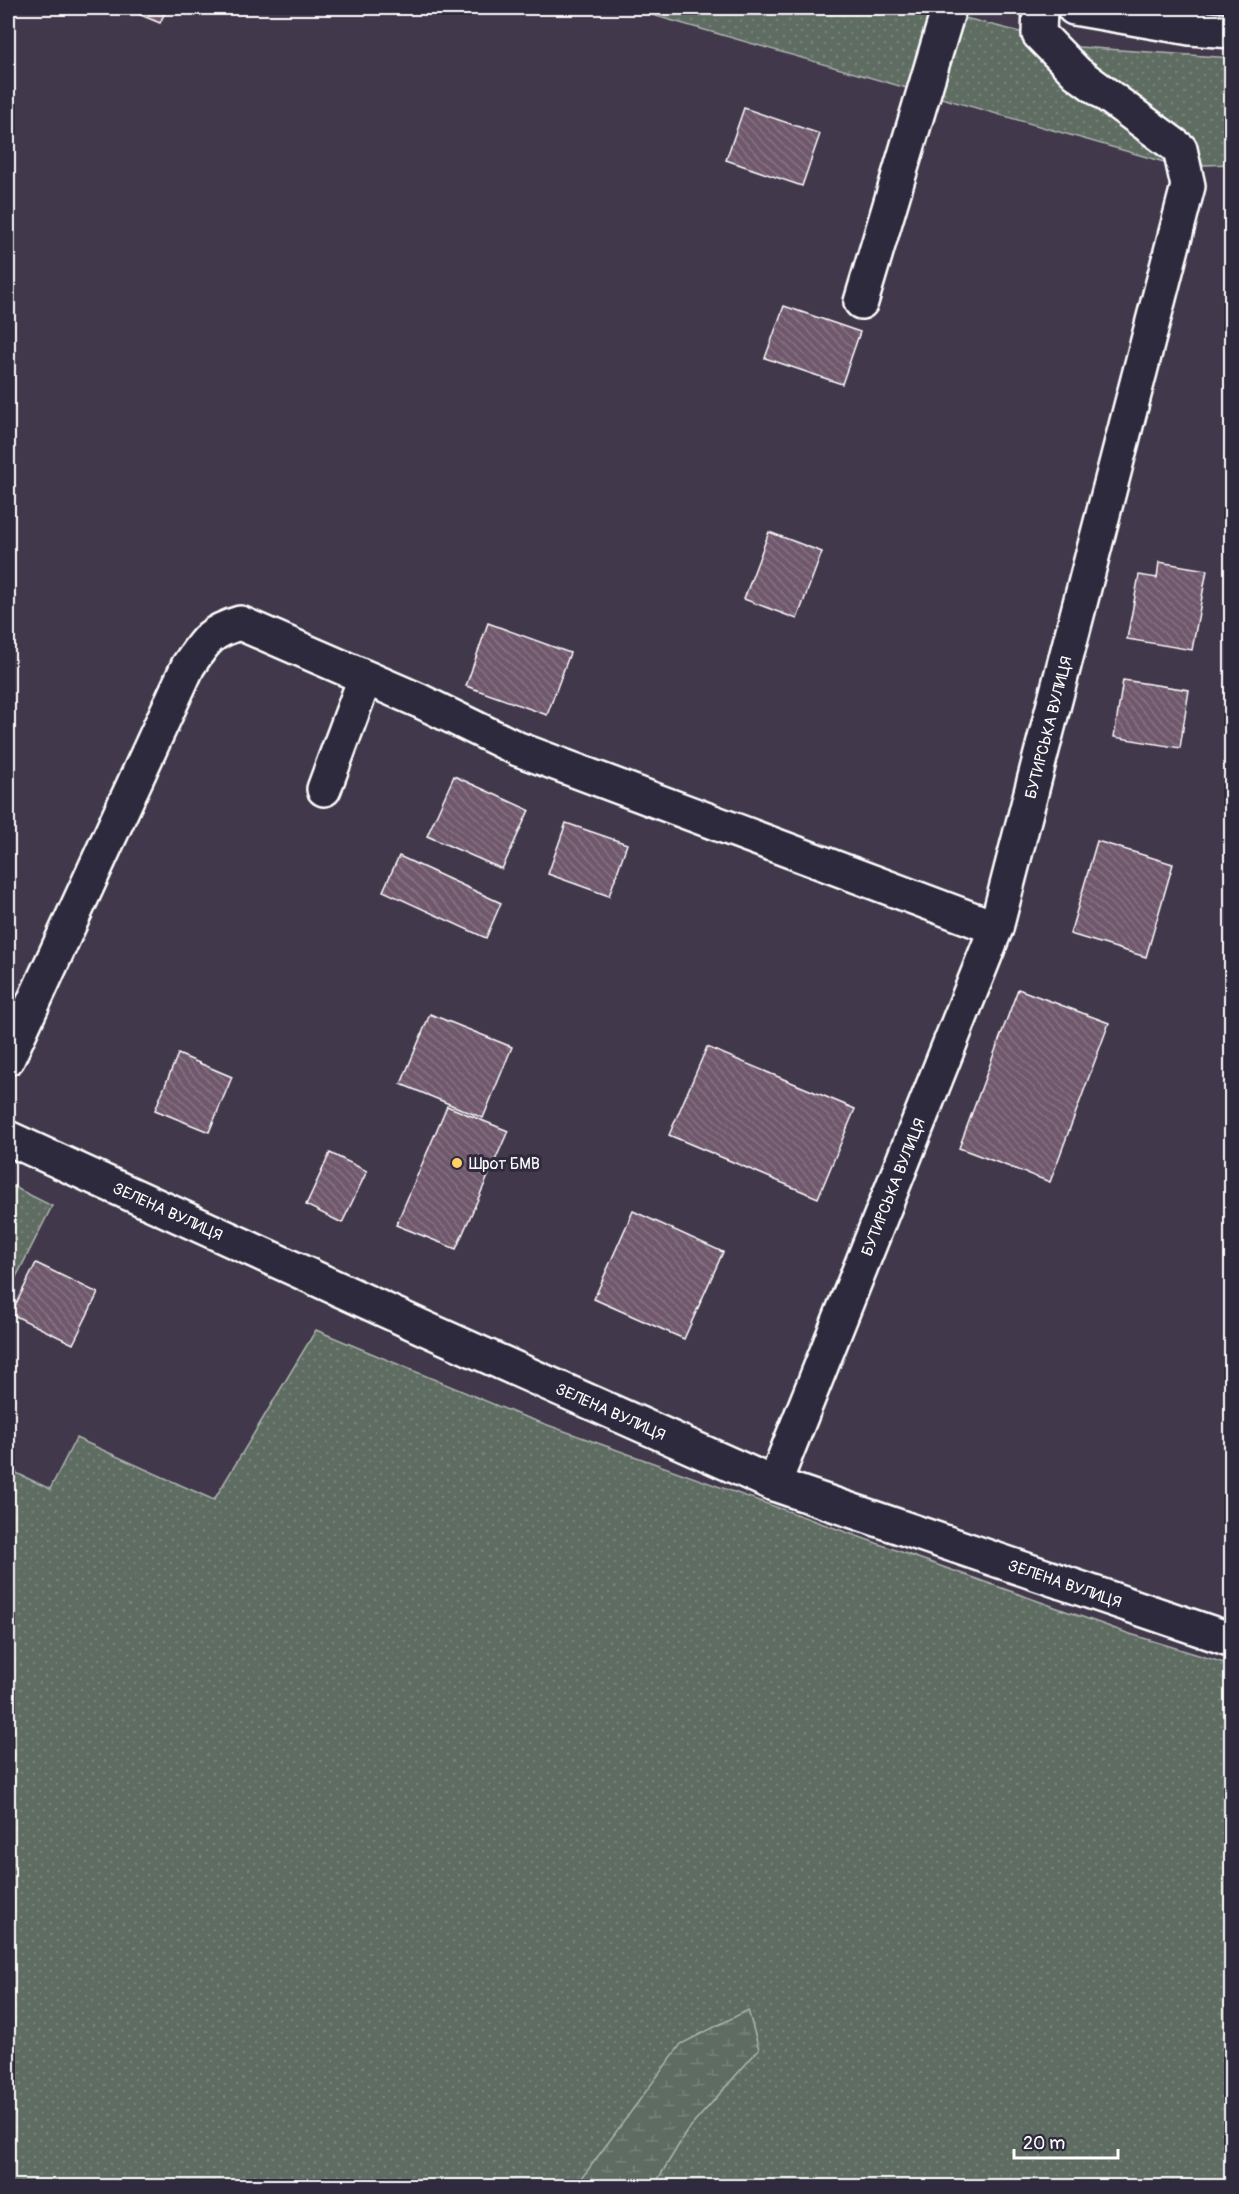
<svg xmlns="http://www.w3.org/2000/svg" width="1239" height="2194" font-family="Pangolin,sans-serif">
  <defs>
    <pattern id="grass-dots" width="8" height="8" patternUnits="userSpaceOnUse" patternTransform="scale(1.5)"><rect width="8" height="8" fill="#5e6c62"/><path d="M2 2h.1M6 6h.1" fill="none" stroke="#76827a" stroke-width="1.8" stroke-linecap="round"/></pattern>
    <pattern id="wetland-marsh" width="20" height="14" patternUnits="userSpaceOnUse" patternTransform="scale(1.5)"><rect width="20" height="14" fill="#5e6c62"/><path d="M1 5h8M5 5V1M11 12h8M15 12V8" fill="none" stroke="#76827a"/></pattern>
    <pattern id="building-back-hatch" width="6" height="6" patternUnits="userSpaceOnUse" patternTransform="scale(1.5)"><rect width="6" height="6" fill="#70596c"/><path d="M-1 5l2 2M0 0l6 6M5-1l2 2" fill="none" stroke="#857282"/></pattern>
  </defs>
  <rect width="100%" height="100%" fill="#42384b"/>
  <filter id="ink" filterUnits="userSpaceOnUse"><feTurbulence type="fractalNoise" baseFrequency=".0167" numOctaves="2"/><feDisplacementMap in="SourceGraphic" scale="12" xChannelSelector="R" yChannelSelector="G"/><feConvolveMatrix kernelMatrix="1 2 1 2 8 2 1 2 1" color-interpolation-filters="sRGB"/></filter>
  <g filter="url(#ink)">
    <g fill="url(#grass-dots)" stroke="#aeb6b0" stroke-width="1.5">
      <polygon points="628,8 926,8 1079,47 1231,58 1231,164 1178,166"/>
      <polygon points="8,1184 52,1206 8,1293"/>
      <polygon points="316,1330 517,1414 1127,1633 1231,1665 1231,2186 8,2186 8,1469 50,1489 76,1438 214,1500"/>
    </g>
    <polygon fill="url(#wetland-marsh)" stroke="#aeb6b0" stroke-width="1.5" points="748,2010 759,2049 687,2131 654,2186 576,2186 681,2044"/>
    <g fill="url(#building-back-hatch)" stroke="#fff" stroke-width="1.5">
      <polygon points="124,8 167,8 160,23"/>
      <polygon points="744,108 820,134 802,186 726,160"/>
      <polygon points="784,306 860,332 842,384 765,358"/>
      <polygon points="769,532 822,552 797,619 744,599"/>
      <polygon points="1159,562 1207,570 1192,650 1127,639 1139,575 1157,578"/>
      <polygon points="488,623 570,653 547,715 466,686"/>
      <polygon points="1123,680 1189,690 1180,748 1114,737"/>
      <polygon points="454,776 529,810 502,869 427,836"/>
      <polygon points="566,823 627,844 609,896 548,874"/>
      <polygon points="1097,841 1173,864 1146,957 1070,934"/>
      <polygon points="399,856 501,903 486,938 383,891"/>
      <polygon points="1018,989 1109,1023 1050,1182 959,1148"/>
      <polygon points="430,1014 512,1047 483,1118 401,1084"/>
      <polygon points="707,1047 855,1109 818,1198 669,1135"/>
      <polygon points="178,1054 232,1077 209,1132 155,1110"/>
      <polygon points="447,1106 508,1131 456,1249 396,1225"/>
      <polygon points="330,1153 367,1171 342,1223 306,1205"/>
      <polygon points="633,1211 723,1252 684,1339 594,1299"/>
      <polygon points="36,1263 98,1293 73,1344 11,1314"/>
    </g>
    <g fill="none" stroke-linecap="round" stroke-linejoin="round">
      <g stroke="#fff" stroke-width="38">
        <g id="minor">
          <polyline points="861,302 949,8"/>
          <polyline points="324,789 365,678"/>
          <path d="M 8,1058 L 188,666 C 205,641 209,632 240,623 L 420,701 L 518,749 L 996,928"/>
          <path id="s1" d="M 8,1138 L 424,1328 L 774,1484 L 1232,1640"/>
          <path id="s2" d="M 774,1484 L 996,928 L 1188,186 L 1180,149 L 1077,73 L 1039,34 L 1040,8"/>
        </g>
      </g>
      <g stroke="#fff" stroke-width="38">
        <polyline id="highway" points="1074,8 1190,28 1232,31"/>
      </g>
      <use href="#minor" stroke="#2f2a3d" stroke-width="33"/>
      <use href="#highway" stroke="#2f2a3d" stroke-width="33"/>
    </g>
  </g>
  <circle fill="#ffd166" stroke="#2f2a3d" stroke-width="2" cx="457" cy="1163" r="6"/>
  <g text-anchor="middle" stroke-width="6" stroke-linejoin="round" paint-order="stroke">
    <g font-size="16" fill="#fff" stroke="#2f2a3d">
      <text dy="6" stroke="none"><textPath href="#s2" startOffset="806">БУТИРСЬКА ВУЛИЦЯ</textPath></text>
      <text dy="6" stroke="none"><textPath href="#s2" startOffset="320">БУТИРСЬКА ВУЛИЦЯ</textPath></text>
      <text dy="6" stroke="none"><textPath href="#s1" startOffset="176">ЗЕЛЕНА ВУЛИЦЯ</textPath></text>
      <text dy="6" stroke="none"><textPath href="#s1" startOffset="662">ЗЕЛЕНА ВУЛИЦЯ</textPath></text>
      <text dy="6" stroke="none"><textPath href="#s1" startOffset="1148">ЗЕЛЕНА ВУЛИЦЯ</textPath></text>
    </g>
    <g font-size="16" fill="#fff" stroke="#2f2a3d" text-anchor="start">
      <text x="469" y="1169">Шрот БМВ</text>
    </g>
  </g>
  <rect width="1239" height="2194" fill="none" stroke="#2f2a3d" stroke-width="30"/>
  <rect x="15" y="15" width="1209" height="2164" fill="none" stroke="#fff" stroke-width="2" filter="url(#ink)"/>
  <path d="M1014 2149v9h104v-9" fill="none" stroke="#ffffff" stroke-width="3"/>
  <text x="1023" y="2149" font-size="18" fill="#ffffff" stroke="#2f2a3d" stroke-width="4.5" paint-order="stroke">20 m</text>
</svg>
